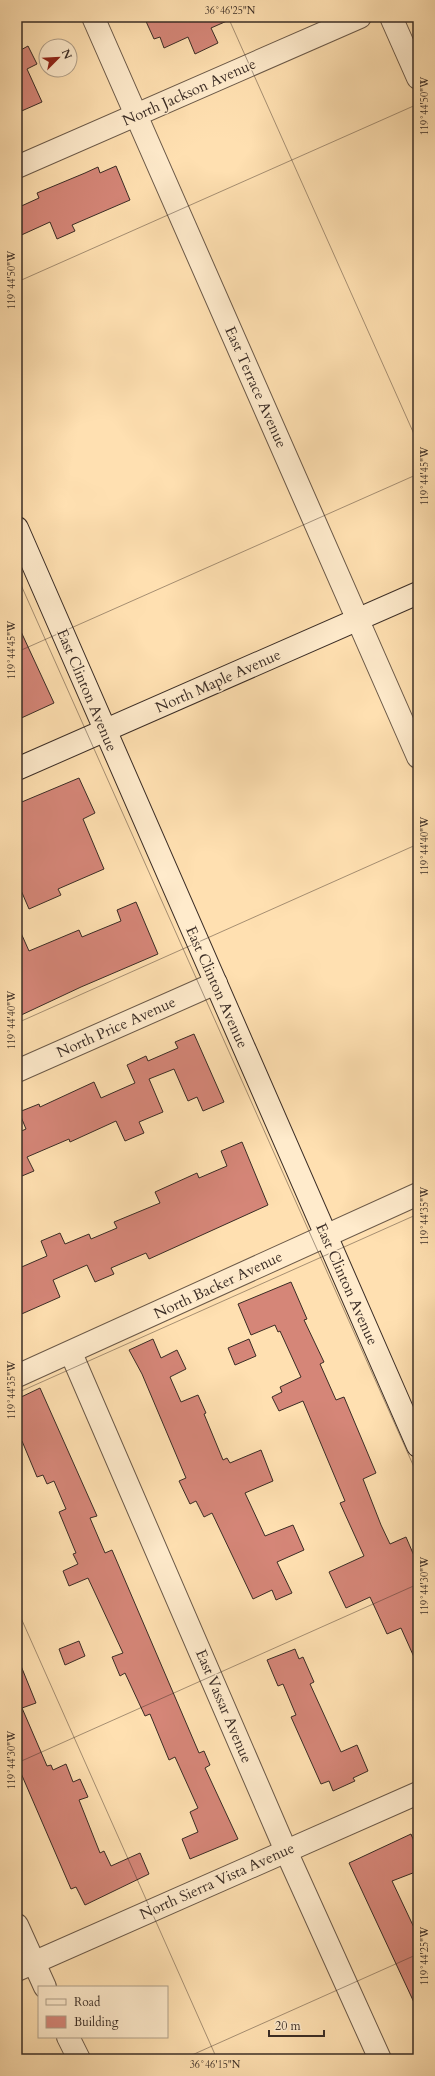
<svg xmlns="http://www.w3.org/2000/svg" width="435" height="2076" font-family="Cardo,serif">
  <rect width="100%" height="100%" fill="#ffe0b1"/>
  <filter id="stains"><feTurbulence type="fractalNoise" baseFrequency=".005" numOctaves="4"/><feColorMatrix values="0 0 0 0 .2 0 0 0 0 .09 0 0 0 0 .02 0 0 0 .5 -.17"/></filter>
  <radialGradient id="worn" r=".72"><stop offset=".6" stop-color="#630" stop-opacity="0"/><stop offset="1" stop-color="#630" stop-opacity=".3"/></radialGradient>
  <g fill="#d58678" stroke="#3a2c25">
    <polygon points="144,17 236,17 211,28 218,43 195,54 188,37 164,48 160,37 154,39"/>
    <polygon points="28,46 37,64 27,69 42,102 17,113 17,47 19,51"/>
    <polygon points="116,166 130,200 72,225 75,231 57,239 50,222 17,237 17,208 39,198 37,193 85,173 98,167 100,173"/>
    <polygon points="17,623 54,703 17,720"/>
    <polygon points="79,778 95,813 83,819 104,869 58,889 61,895 29,909 17,881 17,804"/>
    <polygon points="136,902 158,954 81,987 17,1017 17,924 29,951 79,930 82,937 121,921 117,910"/>
    <polygon points="194,1034 224,1102 203,1111 197,1097 188,1101 174,1069 149,1079 163,1112 139,1122 144,1133 125,1141 116,1121 70,1142 69,1139 27,1157 34,1171 17,1178 17,1133 26,1129 19,1112 39,1104 40,1107 94,1082 101,1098 135,1083 127,1065 146,1056 148,1061 178,1048 175,1042"/>
    <polygon points="242,1142 268,1205 149,1259 146,1253 111,1268 114,1274 95,1282 87,1265 53,1280 60,1297 17,1316 17,1269 47,1256 41,1241 60,1233 65,1244 89,1234 91,1239 117,1228 114,1222 160,1203 155,1192 197,1173 199,1178 227,1166 221,1151"/>
    <polygon points="291,1282 307,1319 304,1320 324,1362 320,1364 336,1400 344,1397 376,1473 363,1479 381,1525 390,1544 406,1537 418,1565 418,1666 401,1628 387,1634 370,1597 346,1608 329,1572 364,1556 340,1503 345,1501 303,1401 279,1411 272,1397 282,1392 280,1387 301,1377 280,1331 278,1332 275,1325 251,1335 238,1304"/>
    <polygon points="153,1339 161,1358 177,1350 186,1369 170,1377 181,1402 198,1395 206,1413 204,1414 223,1460 227,1458 230,1463 261,1450 273,1481 245,1493 265,1536 293,1525 304,1550 277,1562 292,1593 276,1600 272,1590 253,1599 212,1513 204,1517 196,1501 190,1504 179,1481 186,1478 142,1374 129,1350"/>
    <polygon points="249,1339 256,1356 235,1365 228,1348"/>
    <polygon points="40,1388 97,1516 90,1518 105,1553 112,1550 199,1753 204,1751 210,1765 205,1768 238,1839 190,1859 182,1839 198,1832 190,1812 198,1808 175,1757 169,1760 150,1714 145,1716 125,1673 120,1676 112,1657 123,1653 88,1578 69,1586 63,1571 78,1564 73,1554 76,1553 59,1512 66,1509 54,1481 47,1484 43,1475 37,1477 22,1441 17,1444 17,1399"/>
    <polygon points="79,1641 85,1656 65,1665 59,1649"/>
    <polygon points="295,1649 299,1659 303,1657 314,1682 310,1684 341,1752 357,1745 368,1771 353,1778 355,1781 333,1791 329,1781 321,1784 291,1717 296,1715 283,1684 278,1686 267,1660"/>
    <polygon points="17,1656 36,1703 22,1708 47,1766 51,1765 53,1770 66,1764 73,1782 80,1779 88,1797 79,1800 100,1853 104,1851 111,1866 140,1853 149,1874 85,1905 76,1887 71,1889 17,1764"/>
    <polygon points="411,1834 418,1851 418,1871 392,1881 418,1936 418,2011 349,1863"/>
  </g>
  <g fill="none" stroke-linecap="round" stroke-linejoin="round">
    <g stroke="#6b5948" stroke-width="24">
      <g id="street">
        <polyline points="93,17 418,757"/>
        <polyline points="391,17 418,78"/>
        <polyline points="17,167 360,17"/>
        <polyline points="17,1071 216,983"/>
        <polyline points="71,1353 286,1851 380,2059"/>
        <polyline points="17,1376 418,1194"/>
        <polyline points="17,1925 45,1987"/>
        <polyline points="17,1970 418,1793"/>
        <polyline points="68,2037 79,2059"/>
      </g>
    </g>
    <g stroke="#3a2c25" stroke-width="24">
      <g id="secondary">
        <polyline points="17,528 418,1446"/>
        <polyline points="17,769 418,593"/>
      </g>
    </g>
    <use href="#street" stroke="#ffebcc" stroke-width="22"/>
    <use href="#secondary" stroke="#ffebcc" stroke-width="22"/>
  </g>
  <path fill="none" stroke="#3a2c25" stroke-width="1" stroke-opacity="0.45" d="M 228,17 L 418,443M 17,282 L 418,104M 17,576 L 418,1476M 17,652 L 418,474M 17,1023 L 418,844M 17,1393 L 418,1214M 17,1609 L 217,2059M 17,1763 L 418,1584M 183,2059 L 418,1954"/>
  <g text-anchor="middle" stroke-width="3" stroke-linejoin="round" paint-order="stroke">
    <g font-size="15" fill="#3a2c25" stroke="#ffebcc">
      <text transform="translate(189 92) rotate(-24)" y="5">North Jackson Avenue</text>
      <text transform="translate(256 387) rotate(66)" y="5">East Terrace Avenue</text>
      <text transform="translate(218 681) rotate(-24)" y="5">North Maple Avenue</text>
      <text transform="translate(87 690) rotate(67)" y="5">East Clinton Avenue</text>
      <text transform="translate(217 987) rotate(66)" y="5">East Clinton Avenue</text>
      <text transform="translate(116 1027) rotate(-24)" y="5">North Price Avenue</text>
      <text transform="translate(347 1284) rotate(66)" y="5">East Clinton Avenue</text>
      <text transform="translate(218 1285) rotate(-25)" y="5">North Backer Avenue</text>
      <text transform="translate(224 1706) rotate(67)" y="5">East Vassar Avenue</text>
      <text transform="translate(217 1881) rotate(-24)" y="5">North Sierra Vista Avenue</text>
    </g>
  </g>
  <rect width="435" height="2076" fill="none" stroke="#ffe0b1" stroke-width="44"/>
  <rect x="38" y="1986" width="130" height="52" fill="#ffebcc" stroke="#b09f89"/>
  <rect x="46" y="1999" width="20" height="6" fill="#ffebcc" stroke="#b09f89"/>
  <text x="74" y="2006" font-size="12" fill="#3a2c25">Road</text>
  <rect x="46" y="2016" width="20" height="12" fill="#d58678" stroke="#b09f89"/>
  <text x="74" y="2026" font-size="12" fill="#3a2c25">Building</text>
  <g transform="translate(58 58) rotate(66)"><circle r="19" fill="#ffebcc" stroke="#b09f89"/>
  <path d="M0-3L7 15L0 10L-7 15Z" fill="#8f2418"/>
  <text y="-6" font-size="11" font-weight="bold" text-anchor="middle" fill="#3a2c25">N</text>
  </g>
  <path d="M269 2030v6h55v-6" fill="none" stroke="#3a2c25" stroke-width="2"/>
  <text x="275" y="2030" font-size="12" fill="#3a2c25" stroke="#ffebcc" stroke-width="3" paint-order="stroke">20 m</text>
  <rect x="22" y="22" width="391" height="2032" fill="none" stroke="#3a2c25" stroke-width="1.5"/>
  <g font-size="10" text-anchor="middle" fill="#3a2c25">
    <text x="230" y="14">36°46'25"N</text>
    <text transform="translate(424 106) rotate(-90)" y="4">119°44'50"W</text>
    <text transform="translate(11 280) rotate(-90)" y="4">119°44'50"W</text>
    <text transform="translate(424 476) rotate(-90)" y="4">119°44'45"W</text>
    <text transform="translate(11 650) rotate(-90)" y="4">119°44'45"W</text>
    <text transform="translate(424 846) rotate(-90)" y="4">119°44'40"W</text>
    <text transform="translate(11 1020) rotate(-90)" y="4">119°44'40"W</text>
    <text transform="translate(424 1216) rotate(-90)" y="4">119°44'35"W</text>
    <text transform="translate(11 1390) rotate(-90)" y="4">119°44'35"W</text>
    <text transform="translate(424 1586) rotate(-90)" y="4">119°44'30"W</text>
    <text transform="translate(11 1760) rotate(-90)" y="4">119°44'30"W</text>
    <text transform="translate(424 1956) rotate(-90)" y="4">119°44'25"W</text>
    <text x="215" y="2068">36°46'15"N</text>
  </g>
  <rect width="100%" height="100%" filter="url(#stains)"/>
  <rect width="100%" height="100%" fill="url(#worn)"/>
</svg>
